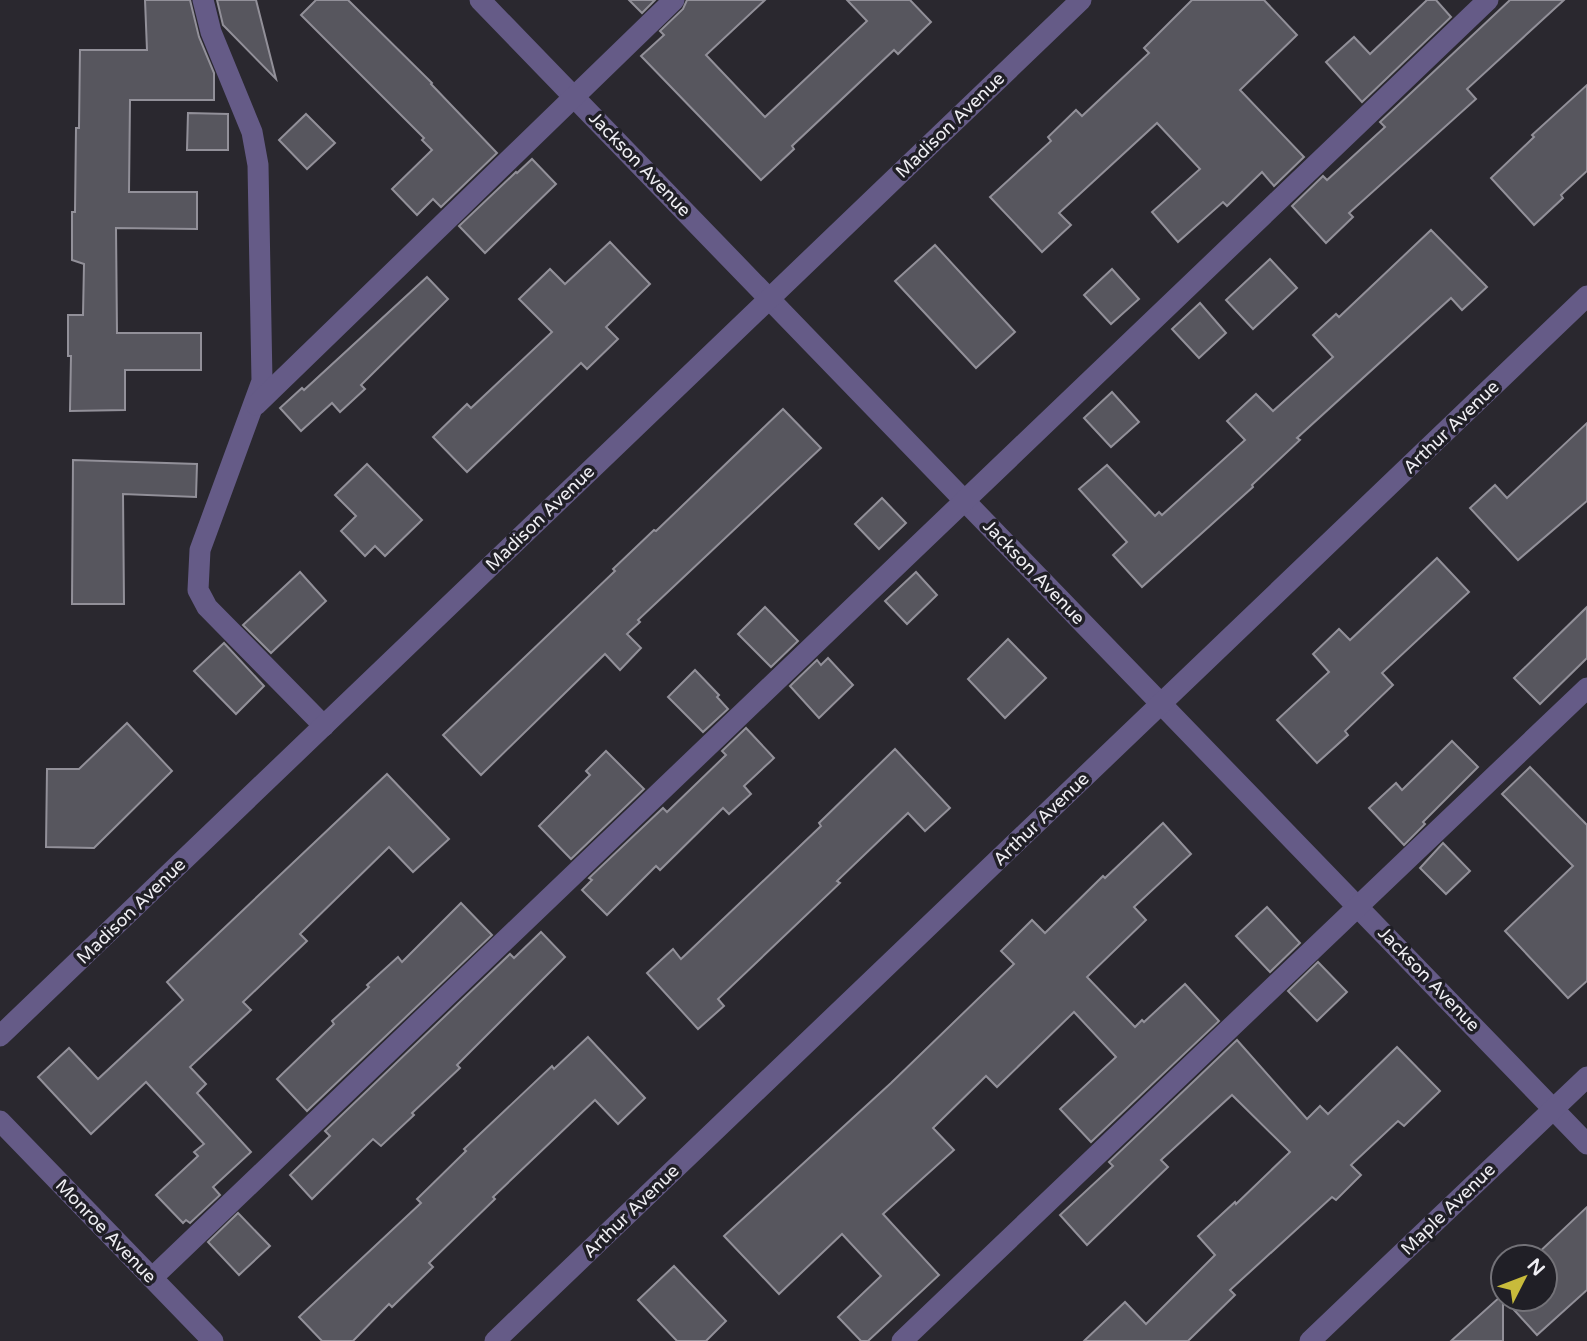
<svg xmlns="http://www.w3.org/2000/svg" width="1587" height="1341" font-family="'Varela Round',sans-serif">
  <rect width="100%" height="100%" fill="#2a282f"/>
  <g fill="#57565e" stroke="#929099" stroke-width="2">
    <polygon points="145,0 190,0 199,37 214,73 214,100 130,100 129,192 197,192 197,229 116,228 117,333 201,333 201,370 125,370 125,410 70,411 71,356 68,356 68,315 83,315 84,264 72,260 72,212 75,212 76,128 79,128 80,50 147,50"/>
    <polygon points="217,0 256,0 276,79 223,25"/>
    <polygon points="316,0 348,0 432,83 431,84 497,153 441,207 433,199 417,215 392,189 432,150 422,140 424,138 301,15"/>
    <polygon points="629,0 655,0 642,13"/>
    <polygon points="687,0 765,0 706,55 765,117 867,21 847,0 910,0 931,22 898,54 894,50 792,146 794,149 761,180 641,56 664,35 660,31 683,9"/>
    <polygon points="1192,0 1264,0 1297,35 1240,90 1304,157 1274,186 1262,172 1227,206 1223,202 1178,242 1152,212 1200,169 1157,123 1059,213 1071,225 1042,252 990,197 1051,141 1048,137 1076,110 1082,116 1149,53 1144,48"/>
    <polygon points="1427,0 1436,0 1451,17 1362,102 1326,62 1354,37 1370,54"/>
    <polygon points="1510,0 1564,0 1467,89 1476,99 1349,213 1353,217 1326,243 1292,206 1323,176 1327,180 1385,127 1380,122"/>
    <polygon points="1587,85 1587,171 1561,195 1563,198 1534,225 1491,178 1534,137 1532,135"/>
    <polygon points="188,113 228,114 228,150 187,150"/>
    <polygon points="306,114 335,143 307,169 279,140"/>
    <polygon points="532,159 556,184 485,253 459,226 516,172 517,173"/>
    <polygon points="1431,230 1487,287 1462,310 1451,298 1297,438 1300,440 1252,485 1253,487 1142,587 1113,555 1127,542 1079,489 1107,465 1155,516 1159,512 1162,515 1245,440 1227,421 1256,394 1273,411 1333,357 1313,335 1336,314 1339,317"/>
    <polygon points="610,242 650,284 606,327 618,339 587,369 581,363 467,472 433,437 467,404 471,408 552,332 519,299 550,269 565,284"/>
    <polygon points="935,245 1015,332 976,368 895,281"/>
    <polygon points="1270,259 1297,288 1253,329 1226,300"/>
    <polygon points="1112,269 1139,299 1111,324 1084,295"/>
    <polygon points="427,277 448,299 361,385 365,389 340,412 332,403 301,431 280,408 302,388 304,390"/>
    <polygon points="1200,303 1226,333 1199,358 1172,329"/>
    <polygon points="1112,392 1139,422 1111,447 1084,418"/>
    <polygon points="783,409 821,448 638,620 640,622 627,634 641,648 620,670 605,654 481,775 443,735 615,571 613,569 654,530 656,531"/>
    <polygon points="1587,423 1587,501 1518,560 1470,508 1495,485 1507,498"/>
    <polygon points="73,460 197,464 196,497 123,494 124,604 72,604"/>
    <polygon points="367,464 422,520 385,556 375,546 365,556 341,531 356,516 335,495"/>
    <polygon points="882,498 906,523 879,549 855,524"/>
    <polygon points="1437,558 1469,592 1382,673 1393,685 1345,731 1348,735 1317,763 1277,720 1329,672 1313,654 1339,629 1350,640"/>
    <polygon points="300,572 326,601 271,653 243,625"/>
    <polygon points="916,572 937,595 907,624 885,601"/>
    <polygon points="765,607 798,641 771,667 738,634"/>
    <polygon points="1587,607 1587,658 1540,704 1514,678"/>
    <polygon points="1008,639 1046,678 1005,718 968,679"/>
    <polygon points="224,643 264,686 236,714 194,671"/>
    <polygon points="828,658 853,685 819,718 790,686 817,660 821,665"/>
    <polygon points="695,670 719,695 717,697 728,709 703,732 668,697"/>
    <polygon points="127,723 172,771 94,848 46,847 47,769 79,769"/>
    <polygon points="746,728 774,758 744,786 751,794 729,814 723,808 660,870 656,866 607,915 582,890 592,880 589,878 663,808 667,812 726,755 722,751"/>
    <polygon points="1452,741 1478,767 1423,822 1425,824 1404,845 1369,808 1396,783 1402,790"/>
    <polygon points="895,749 950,808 925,831 908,813 837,881 840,883 718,999 724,1006 698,1029 647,973 673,949 681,959 821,826 819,823"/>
    <polygon points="606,751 644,789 571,859 539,826 590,775 586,771"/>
    <polygon points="1530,767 1587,825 1587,981 1568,998 1505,931 1573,866 1502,794"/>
    <polygon points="387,774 449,839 413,872 389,847 300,934 307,941 243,1002 251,1010 190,1067 206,1084 197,1093 251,1152 213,1187 220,1195 190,1223 186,1220 183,1223 156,1195 198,1156 194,1152 204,1144 146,1082 91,1134 38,1077 69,1048 98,1079 183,1000 167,982"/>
    <polygon points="1163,823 1191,854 1134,907 1146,920 1087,977 1135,1027 1142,1020 1144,1022 1185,984 1219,1021 1091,1142 1060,1109 1116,1057 1074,1012 997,1087 986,1076 933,1128 954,1150 883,1214 939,1275 868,1341 861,1341 838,1317 881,1276 842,1234 779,1294 724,1236 891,1083 1014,964 1001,951 1032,920 1045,933 1103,876 1105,878"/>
    <polygon points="1443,843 1470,871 1446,894 1420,868"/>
    <polygon points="461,903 492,935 307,1111 277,1079 334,1024 332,1021 369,987 367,985 398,957 402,962"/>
    <polygon points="1267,907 1300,943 1270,972 1236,936"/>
    <polygon points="541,932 565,957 457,1065 460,1068 412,1113 414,1115 381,1146 373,1139 312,1199 290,1175 330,1136 325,1131 510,954 514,958"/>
    <polygon points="1318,962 1347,992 1317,1021 1288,991"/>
    <polygon points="588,1037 645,1098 618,1124 595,1100 493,1197 495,1199 429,1263 433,1267 392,1307 389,1304 353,1341 322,1341 299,1317 421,1203 417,1199 466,1151 464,1149 552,1066 554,1069"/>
    <polygon points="1237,1040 1307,1119 1320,1106 1328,1114 1397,1047 1440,1091 1404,1126 1398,1121 1351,1165 1361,1175 1336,1200 1332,1197 1230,1290 1235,1295 1188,1341 1084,1341 1125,1302 1146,1324 1215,1255 1198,1236 1235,1202 1236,1204 1290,1152 1232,1095 1161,1160 1168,1167 1087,1245 1060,1215 1113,1166 1109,1162"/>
    <polygon points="1587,1207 1587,1290 1537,1335 1504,1299 1545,1299 1545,1257 1534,1257"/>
    <polygon points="238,1213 270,1246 239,1275 208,1242"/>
    <polygon points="674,1266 726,1321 706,1341 677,1341 638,1300"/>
    <polygon points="1503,1287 1503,1341 1451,1341 1501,1296 1497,1292"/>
  </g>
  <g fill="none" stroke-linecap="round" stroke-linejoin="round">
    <g stroke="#655b87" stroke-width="21">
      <polyline points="203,0 211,32 252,132 258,165 262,381 200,550 198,590 207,607 324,726"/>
      <polyline points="480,0 1587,1144"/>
      <polyline points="256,405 674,0"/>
      <polyline points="0,1036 1081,0"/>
      <polyline points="0,1121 213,1341"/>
      <polyline points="152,1278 1488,0"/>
      <polyline points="495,1341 1587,296"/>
      <polyline points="902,1341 1587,688"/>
      <polyline points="1310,1341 1587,1077"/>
    </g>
  </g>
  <g text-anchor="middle" stroke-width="7" stroke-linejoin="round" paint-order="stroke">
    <g font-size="18" fill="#efeef3" stroke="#201f26">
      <text transform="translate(950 125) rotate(-44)" y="6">Madison Avenue</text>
      <text transform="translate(640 164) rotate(46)" y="6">Jackson Avenue</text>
      <text transform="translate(1451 427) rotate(-44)" y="6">Arthur Avenue</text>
      <text transform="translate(540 518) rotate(-44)" y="6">Madison Avenue</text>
      <text transform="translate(1034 572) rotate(46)" y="6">Jackson Avenue</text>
      <text transform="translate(1041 819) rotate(-44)" y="6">Arthur Avenue</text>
      <text transform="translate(131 911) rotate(-44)" y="6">Madison Avenue</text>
      <text transform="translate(1429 979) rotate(46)" y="6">Jackson Avenue</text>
      <text transform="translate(1448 1209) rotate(-44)" y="6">Maple Avenue</text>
      <text transform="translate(631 1211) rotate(-44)" y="6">Arthur Avenue</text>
      <text transform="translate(106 1231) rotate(46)" y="6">Monroe Avenue</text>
    </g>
  </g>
  <g transform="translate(1524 1278) rotate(48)"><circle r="33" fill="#201f26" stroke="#737278" stroke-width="2"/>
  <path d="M0-5L12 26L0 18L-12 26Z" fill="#c8bb3b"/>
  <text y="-10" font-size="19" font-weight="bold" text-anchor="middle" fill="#efeef3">N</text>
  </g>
</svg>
